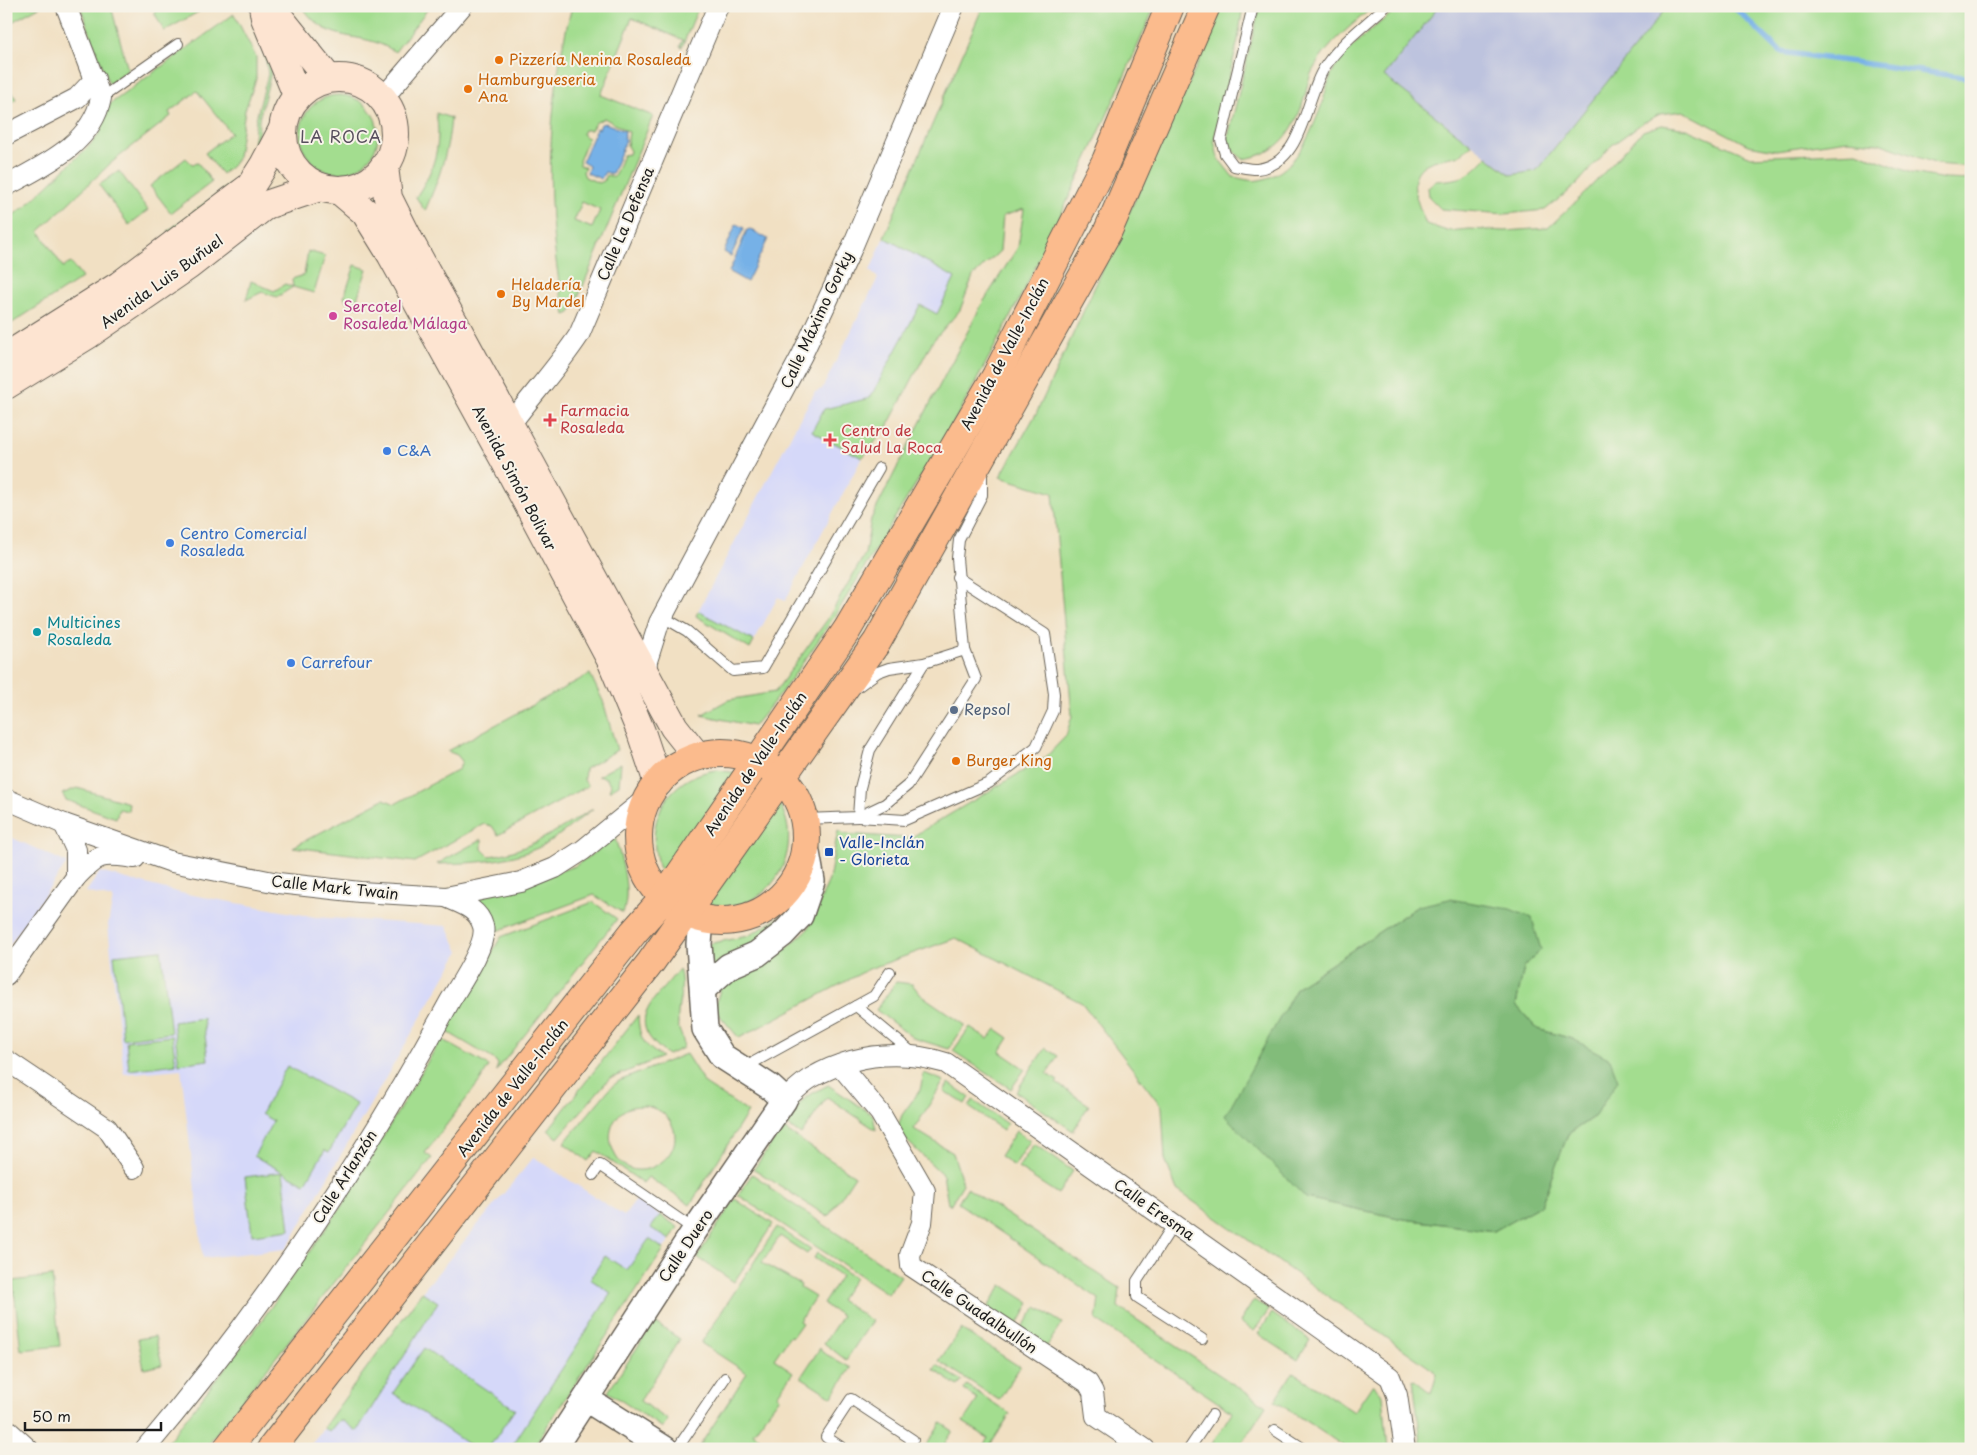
<svg xmlns="http://www.w3.org/2000/svg" width="1977" height="1455" font-family="'Playpen Sans',sans-serif">
  <rect width="100%" height="100%" fill="#f7f3e8"/>
  <filter id="ink" filterUnits="userSpaceOnUse"><feTurbulence type="fractalNoise" baseFrequency=".02" numOctaves="2"/><feDisplacementMap in="SourceGraphic" scale="10" xChannelSelector="R" yChannelSelector="G"/><feConvolveMatrix kernelMatrix="1 2 1 2 8 2 1 2 1" color-interpolation-filters="sRGB"/></filter>
  <filter id="wash" filterUnits="userSpaceOnUse"><feTurbulence type="fractalNoise" baseFrequency=".0096" numOctaves="4" result="noise"/><feDisplacementMap in="SourceGraphic" scale="20" xChannelSelector="R" yChannelSelector="G"/><feGaussianBlur stdDeviation="1.12" result="paint"/><feColorMatrix in="noise" values="0 0 0 0 0 0 0 0 0 0 0 0 0 0 0 0 0 1.4 0 .05"/><feComposite in="paint" operator="in"/></filter>
  <g filter="url(#wash)">
    <rect width="100%" height="100%" fill="#f1e0c3"/>
    <g fill="#d5d8f9">
      <polygon points="884,237 956,277 862,458 785,601 778,597 754,641 698,611 798,422 815,392 822,389 878,278 870,271"/>
      <polygon points="6,835 67,863 6,950"/>
      <polygon points="100,872 181,893 315,917 447,926 459,952 286,1249 203,1258 181,1069 124,1074 108,925 113,898 86,892"/>
      <polygon points="534,1157 624,1216 637,1199 678,1227 532,1449 308,1449 422,1292"/>
    </g>
    <polygon fill="#bdc3de" points="1439,6 1661,6 1663,12 1536,171 1511,175 1384,76"/>
    <g fill="#a3dd8f" stroke="#607c56" fill-rule="evenodd">
      <polygon points="6,6 41,6 10,23 6,17"/>
      <polygon points="80,6 111,6 128,70 109,84"/>
      <polygon points="164,6 198,6 200,11 164,31 154,12"/>
      <path d="M 302,6 L 430,6 L 395,52 C 360,28 329,48 302,6 Z"/>
      <path d="M 572,6 L 699,6 L 682,47 L 680,46 L 683,40 L 632,18 L 601,95 L 653,116 L 581,291 L 570,313 L 565,315 C 544,212 545,108 572,6 ZM 604,118 L 629,132 L 627,146 L 630,151 L 629,154 L 623,155 L 614,177 L 606,175 L 604,181 L 599,183 L 585,177 L 583,172 L 585,167 L 580,165 L 579,161 L 588,138 L 582,134 L 584,130 L 591,130 L 595,123 ZM 582,202 L 600,210 L 592,228 L 574,221 Z"/>
      <path d="M 983,6 L 1155,6 C 1094,148 1028,290 952,425 C 933,458 911,491 891,524 C 849,594 807,664 754,726 L 701,715 L 728,700 L 775,692 L 827,620 L 865,554 L 871,519 L 907,448 L 982,304 L 1018,247 L 1024,209 L 1003,216 L 1000,251 L 973,276 L 960,310 L 932,342 L 887,427 L 862,458 L 812,431 L 824,409 L 870,398 L 920,305 L 937,314 L 955,278 L 884,237 Z"/>
      <path d="M 1221,6 L 1243,6 L 1238,40 L 1214,140 L 1218,158 L 1233,177 C 1241,178 1251,182 1259,180 C 1292,175 1308,140 1319,112 C 1326,96 1327,77 1338,63 C 1353,42 1381,23 1400,6 L 1439,6 L 1384,76 L 1472,145 C 1457,159 1456,155 1437,160 C 1401,169 1417,201 1426,224 L 1447,231 L 1470,229 L 1505,231 L 1548,228 L 1582,196 L 1643,131 L 1662,125 L 1687,129 L 1751,157 L 1857,152 L 1912,173 L 1945,179 L 1971,180 L 1971,1449 L 1422,1449 L 1413,1379 L 1431,1393 L 1437,1373 L 1177,1190 L 1165,1159 L 1162,1107 L 1082,1003 L 956,938 L 869,969 L 739,1038 L 714,1009 L 720,990 L 729,977 L 762,964 L 784,951 L 808,929 L 829,880 L 838,830 L 844,834 L 910,838 L 1045,758 L 1066,736 L 1072,716 L 1053,493 L 1000,477 L 1037,412 L 1207,44 ZM 1418,906 L 1541,950 L 1524,967 L 1516,1005 L 1537,1029 L 1573,1039 L 1595,1116 L 1568,1134 L 1541,1205 L 1494,1231 L 1403,1219 L 1306,1198 L 1297,987 Z"/>
      <path d="M 1260,6 L 1374,6 C 1352,25 1327,44 1313,70 C 1308,78 1307,90 1304,99 C 1294,132 1279,154 1243,159 L 1226,145 Z"/>
      <path d="M 1661,6 L 1971,6 L 1971,167 L 1937,164 L 1879,143 L 1848,140 L 1776,150 L 1748,145 L 1683,111 L 1660,114 L 1641,124 L 1612,145 L 1575,186 L 1545,210 L 1505,214 L 1441,209 L 1429,197 L 1428,187 L 1435,181 C 1464,179 1467,178 1487,157 L 1511,175 L 1536,171 L 1663,12 Z"/>
      <polygon points="234,14 256,57 256,79 245,110 238,157 232,166 222,174 205,153 231,133 197,91 169,112 171,116 111,163 39,231 63,267 71,263 82,278 6,327 6,220 26,206 92,143 101,131 110,104"/>
      <polygon points="258,31 270,59 271,73 259,119 258,146 249,170 170,234 168,231 239,177 252,156 256,119 268,74 264,48 255,33"/>
      <polygon points="6,80 16,99 6,105"/>
      <circle cx="339" cy="134" r="39"/>
      <path d="M 436,113 L 451,118 C 448,154 439,178 425,211 L 416,197 C 434,171 442,145 436,113 Z"/>
      <polygon points="186,158 192,164 198,163 212,182 171,213 150,186"/>
      <polygon points="119,171 148,210 129,225 99,185"/>
      <polygon points="308,251 325,256 314,293 293,287 277,297 262,292 246,300 251,281 274,291 285,284 293,287 292,279 304,275"/>
      <polygon points="355,265 367,269 357,299 361,307 349,305 344,297"/>
      <polygon points="698,611 754,641 750,649 696,616"/>
      <polygon points="590,674 603,701 617,750 585,769 584,780 588,786 498,835 492,826 484,824 415,862 293,847 384,799 395,804 459,769 462,761 457,755 447,751"/>
      <polygon points="621,763 619,785 609,791 611,786 606,778 598,776"/>
      <path d="M 717,770 L 738,773 L 664,874 C 658,867 656,858 655,849 C 649,809 677,774 717,770 Z"/>
      <polygon points="77,788 129,803 128,811 119,809 116,818 66,800 62,794"/>
      <path d="M 778,801 C 810,853 765,922 704,903 Z"/>
      <path d="M 593,809 C 576,821 558,838 540,847 C 506,862 473,863 437,864 L 482,839 L 482,849 L 489,856 C 528,852 560,828 593,809 Z"/>
      <path d="M 615,838 C 622,860 631,891 623,913 L 594,895 L 489,934 L 471,900 L 575,866 Z"/>
      <polygon points="593,902 617,919 496,1071 498,1064 495,1060 449,1033 447,1029 501,937"/>
      <polygon points="782,916 787,921 713,972 708,944 748,936"/>
      <polygon points="161,950 171,1033 123,1039 114,955"/>
      <path d="M 679,969 C 686,988 676,1004 678,1025 C 679,1033 685,1039 683,1048 L 668,1055 C 622,1021 653,1003 679,969 Z"/>
      <polygon points="896,982 912,984 921,995 965,1025 949,1049 913,1038 876,1010"/>
      <path d="M 638,1015 C 639,1038 643,1045 662,1057 L 609,1079 L 558,1138 L 548,1130 Z"/>
      <polygon points="203,1018 208,1060 179,1064 173,1022"/>
      <polygon points="970,1027 988,1039 996,1029 1009,1038 1000,1052 1025,1069 1011,1089 953,1051"/>
      <polygon points="172,1036 176,1064 129,1070 126,1041"/>
      <polygon points="441,1039 489,1066 480,1081 425,1153 432,1158 204,1449 162,1449 257,1327 345,1201"/>
      <polygon points="1045,1048 1058,1056 1047,1074 1058,1081 1056,1083 1089,1105 1073,1131 1016,1092"/>
      <path d="M 686,1054 L 705,1084 L 748,1112 L 690,1205 L 648,1177 L 643,1183 L 596,1151 L 588,1161 L 564,1143 L 610,1088 L 619,1081 ZM 647,1106 C 652,1108 660,1110 664,1114 C 703,1152 627,1199 612,1147 C 607,1133 613,1116 628,1108 C 633,1106 641,1106 647,1106 Z"/>
      <polygon points="287,1066 356,1104 329,1152 325,1150 305,1184 254,1156 273,1121 261,1114"/>
      <polygon points="924,1073 944,1081 914,1129 953,1153 963,1184 950,1205 948,1204 943,1175 904,1138 898,1126 902,1115 920,1090"/>
      <polygon points="949,1083 969,1097 965,1104 944,1091"/>
      <polygon points="828,1085 873,1115 876,1130 827,1097 801,1135 784,1123 806,1097"/>
      <polygon points="973,1100 1007,1124 1003,1130 969,1107"/>
      <polygon points="782,1128 855,1176 828,1217 754,1169"/>
      <polygon points="1016,1131 1030,1141 1014,1166 1000,1156"/>
      <polygon points="1034,1144 1073,1171 1058,1194 1018,1168"/>
      <polygon points="283,1172 290,1230 252,1235 245,1177"/>
      <polygon points="752,1174 770,1186 769,1188 901,1276 888,1294 738,1195"/>
      <polygon points="967,1188 1120,1288 1118,1307 1266,1406 1238,1449 1209,1449 1232,1412 1096,1320 1099,1299 958,1203"/>
      <polygon points="735,1199 773,1224 734,1282 697,1257"/>
      <polygon points="660,1215 678,1227 670,1240 651,1228"/>
      <polygon points="777,1227 811,1249 807,1254 780,1236 762,1263 801,1285 800,1288 815,1297 799,1321 802,1323 792,1337 790,1336 774,1359 793,1372 777,1395 780,1397 753,1433 776,1449 701,1449 699,1447 747,1373 701,1343"/>
      <polygon points="649,1239 664,1249 532,1449 510,1449 611,1293 590,1279 605,1256 627,1270"/>
      <polygon points="817,1253 855,1278 840,1300 872,1321 846,1360 824,1343 842,1316 823,1304 841,1276 814,1258"/>
      <polygon points="52,1276 60,1346 21,1350 13,1281"/>
      <polygon points="1002,1285 1030,1303 1015,1329 986,1310"/>
      <polygon points="422,1292 438,1302 357,1431 343,1421 338,1421 329,1432 323,1428"/>
      <polygon points="1254,1300 1269,1310 1254,1331 1240,1322"/>
      <polygon points="1037,1307 1062,1323 1045,1349 1019,1331"/>
      <polygon points="1272,1313 1310,1340 1298,1360 1258,1334"/>
      <polygon points="654,1322 680,1339 640,1401 668,1420 663,1428 608,1392"/>
      <polygon points="961,1329 1020,1367 999,1400 939,1361"/>
      <polygon points="155,1336 162,1365 144,1369 138,1339"/>
      <polygon points="424,1348 515,1409 488,1449 475,1449 393,1393"/>
      <polygon points="820,1348 822,1352 851,1368 832,1397 801,1377"/>
      <polygon points="937,1365 962,1381 958,1386 934,1370"/>
      <polygon points="1293,1372 1354,1412 1373,1384 1383,1395 1388,1449 1348,1449 1275,1401"/>
      <polygon points="967,1385 1010,1414 988,1449 981,1449 988,1438 963,1422 978,1399 964,1390"/>
      <polygon points="941,1423 953,1431 945,1443 947,1445 945,1449 924,1449"/>
    </g>
    <polygon fill="#82bc7a" stroke="#4f6c4b" points="1449,899 1510,909 1532,918 1541,950 1524,967 1516,1005 1537,1029 1573,1039 1610,1059 1618,1080 1595,1116 1568,1134 1541,1205 1494,1231 1403,1219 1306,1198 1225,1116 1297,987 1418,906"/>
    <g fill="#76b1e7" stroke="#496682">
      <polygon points="605,123 625,131 624,139 626,140 612,174 605,172 601,179 587,173 589,166 582,162 597,128 599,129 601,124"/>
      <polygon points="736,224 744,228 731,256 724,252"/>
      <polygon points="750,229 768,239 747,282 729,272 747,230"/>
    </g>
    <g fill="none" stroke-linecap="round" stroke-linejoin="round">
      <polyline stroke="#76b1e7" stroke-width="5.5" points="1733,6 1781,52 1971,78"/>
    </g>
  </g>
  <g filter="url(#ink)">
    <g fill="none" stroke-linecap="round" stroke-linejoin="round">
      <g stroke="#676156" stroke-width="12">
        <g id="service">
          <path d="M 1253,6 L 1221,140 L 1225,154 L 1234,166 C 1241,167 1249,169 1257,169 C 1305,164 1304,96 1326,65 C 1342,42 1365,25 1386,6"/>
          <polyline points="101,98 178,44"/>
          <polyline points="663,617 687,631 733,671 763,668 879,468"/>
          <polyline points="924,663 870,750 860,788 858,817 905,820 989,783 1036,747 1053,711 1054,694 1045,634 957,577"/>
          <polyline points="856,688 878,672 889,668 924,663 965,650 957,558 959,540 982,495 982,471"/>
          <polyline points="805,819 858,817 885,804 908,785 976,679 965,650"/>
          <polyline points="856,1006 914,1054"/>
          <polyline points="747,1072 754,1062 874,996 890,972"/>
          <polyline points="593,1175 600,1165 695,1230"/>
          <polyline points="1174,1224 1137,1281 1137,1297 1202,1339"/>
          <polyline points="1275,1430 1304,1449"/>
          <polyline points="677,1449 725,1378"/>
          <polyline points="844,1449 826,1437 851,1399 913,1440 907,1449"/>
          <polyline points="1189,1449 1212,1415"/>
        </g>
      </g>
      <g stroke="#676156" stroke-width="22">
        <g id="minor">
          <polyline points="383,98 462,6"/>
          <polyline points="6,135 77,98 95,79"/>
          <path d="M 6,186 C 44,165 92,144 101,98 L 66,6"/>
          <path d="M 509,426 C 532,395 558,367 579,335 L 718,6"/>
          <polyline points="646,676 647,661 659,623 802,355 851,250 954,6"/>
          <polyline points="6,799 64,824 172,862 278,883 360,892 446,897 521,882 555,868 583,850 648,797"/>
          <path d="M 76,877 C 100,852 102,854 135,858"/>
          <polyline points="6,975 76,877 76,850 64,824"/>
          <polyline points="6,1060 107,1128 134,1168"/>
          <polyline points="840,1065 880,1113 925,1191 922,1223 910,1255 911,1266 1088,1383 1093,1392 1096,1416 1145,1449"/>
          <path d="M 784,1100 C 793,1093 802,1083 811,1078 C 855,1053 899,1049 946,1063 L 1390,1377 L 1397,1395 L 1405,1449"/>
          <polyline points="6,1429 28,1449"/>
          <path d="M 145,1449 C 262,1311 364,1159 450,1001 C 460,984 488,944 483,926 C 478,908 461,904 446,897"/>
        </g>
      </g>
      <g stroke="#676156" stroke-width="28">
        <g id="tertiary">
          <polyline points="704,988 729,966 757,954 783,934 800,916 812,881 806,847"/>
          <polyline points="586,1399 665,1449"/>
          <polyline points="553,1449 695,1230 784,1100 770,1087 722,1056 705,1029 699,944 701,919"/>
        </g>
      </g>
      <g stroke="#676156" stroke-width="30">
        <g id="secondary">
          <polyline points="263,6 265,18 297,95"/>
          <polyline points="270,6 328,78"/>
          <circle cx="339" cy="134" r="56"/>
          <polyline points="384,167 388,198 410,242 674,727 697,756"/>
          <polyline points="339,190 365,212 391,254 504,459 612,662 641,732 658,783"/>
          <polyline points="6,357 120,285 250,187 264,165 282,131"/>
          <polyline points="6,385 89,334 188,266 266,205 320,187"/>
        </g>
      </g>
      <g stroke="#676156" stroke-width="30">
        <g id="primary">
          <circle cx="722" cy="837" r="84"/>
          <polyline points="227,1449 633,933 664,898 847,630 996,376 1106,161 1170,6"/>
          <polyline points="271,1449 651,962 877,642 1107,233 1206,6"/>
        </g>
      </g>
      <use href="#service" stroke="#fff" stroke-width="10"/>
      <use href="#minor" stroke="#fff" stroke-width="20"/>
      <use href="#tertiary" stroke="#fff" stroke-width="25"/>
      <use href="#secondary" stroke="#fde4d1" stroke-width="28"/>
      <use href="#primary" stroke="#fbbb8d" stroke-width="28"/>
    </g>
  </g>
  <g fill="#e8710a" stroke="#f7f3e8" stroke-width="2">
    <circle cx="499" cy="60" r="5"/>
    <circle cx="468" cy="89" r="5"/>
    <circle cx="501" cy="294" r="5"/>
    <circle cx="956" cy="761" r="5"/>
  </g>
  <circle fill="#d1479c" stroke="#f7f3e8" stroke-width="2" cx="333" cy="316" r="5"/>
  <g fill="#e0444e" stroke="#f7f3e8" stroke-width="2">
    <path d="M547.5 412.5h5v5h5v5h-5v5h-5v-5h-5v-5h5z"/>
    <path d="M827.5 432.5h5v5h5v5h-5v5h-5v-5h-5v-5h5z"/>
  </g>
  <g fill="#3f7fe0" stroke="#f7f3e8" stroke-width="2">
    <circle cx="387" cy="451" r="5"/>
    <circle cx="170" cy="543" r="5"/>
    <circle cx="291" cy="663" r="5"/>
  </g>
  <circle fill="#0f9aa8" stroke="#f7f3e8" stroke-width="2" cx="37" cy="632" r="5"/>
  <circle fill="#5c6f8a" stroke="#f7f3e8" stroke-width="2" cx="954" cy="710" r="5"/>
  <rect fill="#1a4fb4" stroke="#f7f3e8" stroke-width="2" x="824" y="847" width="10" height="10" rx="2.5"/>
  <g text-anchor="middle" stroke-width="4" stroke-linejoin="round" paint-order="stroke">
    <g font-size="15" fill="#c56008" stroke="#f7f3e8" text-anchor="start">
      <text x="509" y="65">Pizzería Nenina Rosaleda</text>
      <text x="478" y="85">Hamburgueseria<tspan x="478" dy="17">Ana</tspan></text>
      <text x="511" y="290">Heladería<tspan x="511" dy="17">By Mardel</tspan></text>
      <text x="966" y="766">Burger King</text>
    </g>
    <g font-size="15" fill="#1c1c1c" stroke="#f7f3e8">
      <text transform="translate(626 224) rotate(-67)" y="5">Calle La Defensa</text>
      <text transform="translate(162 282) rotate(-36)" y="5">Avenida Luis Buñuel</text>
      <text transform="translate(817 320) rotate(-65)" y="5">Calle Máximo Gorky</text>
      <text transform="translate(1005 354) rotate(-62)" y="5">Avenida de Valle-Inclán</text>
      <text transform="translate(514 478) rotate(62)" y="5">Avenida Simón Bolivar</text>
      <text transform="translate(756 764) rotate(-56)" y="5">Avenida de Valle-Inclán</text>
      <text transform="translate(335 888) rotate(6)" y="5">Calle Mark Twain</text>
      <text transform="translate(513 1088) rotate(-52)" y="5">Avenida de Valle-Inclán</text>
      <text transform="translate(345 1177) rotate(-58)" y="5">Calle Arlanzón</text>
      <text transform="translate(1154 1210) rotate(35)" y="5">Calle Eresma</text>
      <text transform="translate(686 1246) rotate(-56)" y="5">Calle Duero</text>
      <text transform="translate(979 1312) rotate(34)" y="5">Calle Guadalbullón</text>
    </g>
    <g font-size="15" fill="#b23c85" stroke="#f7f3e8" text-anchor="start">
      <text x="343" y="312">Sercotel<tspan x="343" dy="17">Rosaleda Málaga</tspan></text>
    </g>
    <g font-size="15" fill="#be3a42" stroke="#f7f3e8" text-anchor="start">
      <text x="560" y="416">Farmacia<tspan x="560" dy="17">Rosaleda</tspan></text>
      <text x="841" y="436">Centro de<tspan x="841" dy="17">Salud La Roca</tspan></text>
    </g>
    <g font-size="15" fill="#366cbe" stroke="#f7f3e8" text-anchor="start">
      <text x="397" y="456">C&amp;A</text>
      <text x="180" y="539">Centro Comercial<tspan x="180" dy="17">Rosaleda</tspan></text>
      <text x="301" y="668">Carrefour</text>
    </g>
    <g font-size="15" fill="#0d838f" stroke="#f7f3e8" text-anchor="start">
      <text x="47" y="628">Multicines<tspan x="47" dy="17">Rosaleda</tspan></text>
    </g>
    <g font-size="15" fill="#4e5e75" stroke="#f7f3e8" text-anchor="start">
      <text x="964" y="715">Repsol</text>
    </g>
    <g font-size="15" fill="#164399" stroke="#f7f3e8" text-anchor="start">
      <text x="839" y="848">Valle-Inclán<tspan x="839" dy="17">- Glorieta</tspan></text>
    </g>
    <g font-size="16" letter-spacing="1" fill="#584f5e" stroke="#f7f3e8">
      <text x="341" y="143">LA ROCA</text>
    </g>
  </g>
  <rect width="1977" height="1455" fill="none" stroke="#f7f3e8" stroke-width="25"/>
  <path d="M25 1422v8h136v-8" fill="none" stroke="#1c1c1c" stroke-width="2.5"/>
  <text x="32" y="1422" font-size="15" fill="#1c1c1c" stroke="#f7f3e8" stroke-width="4" paint-order="stroke">50 m</text>
</svg>
